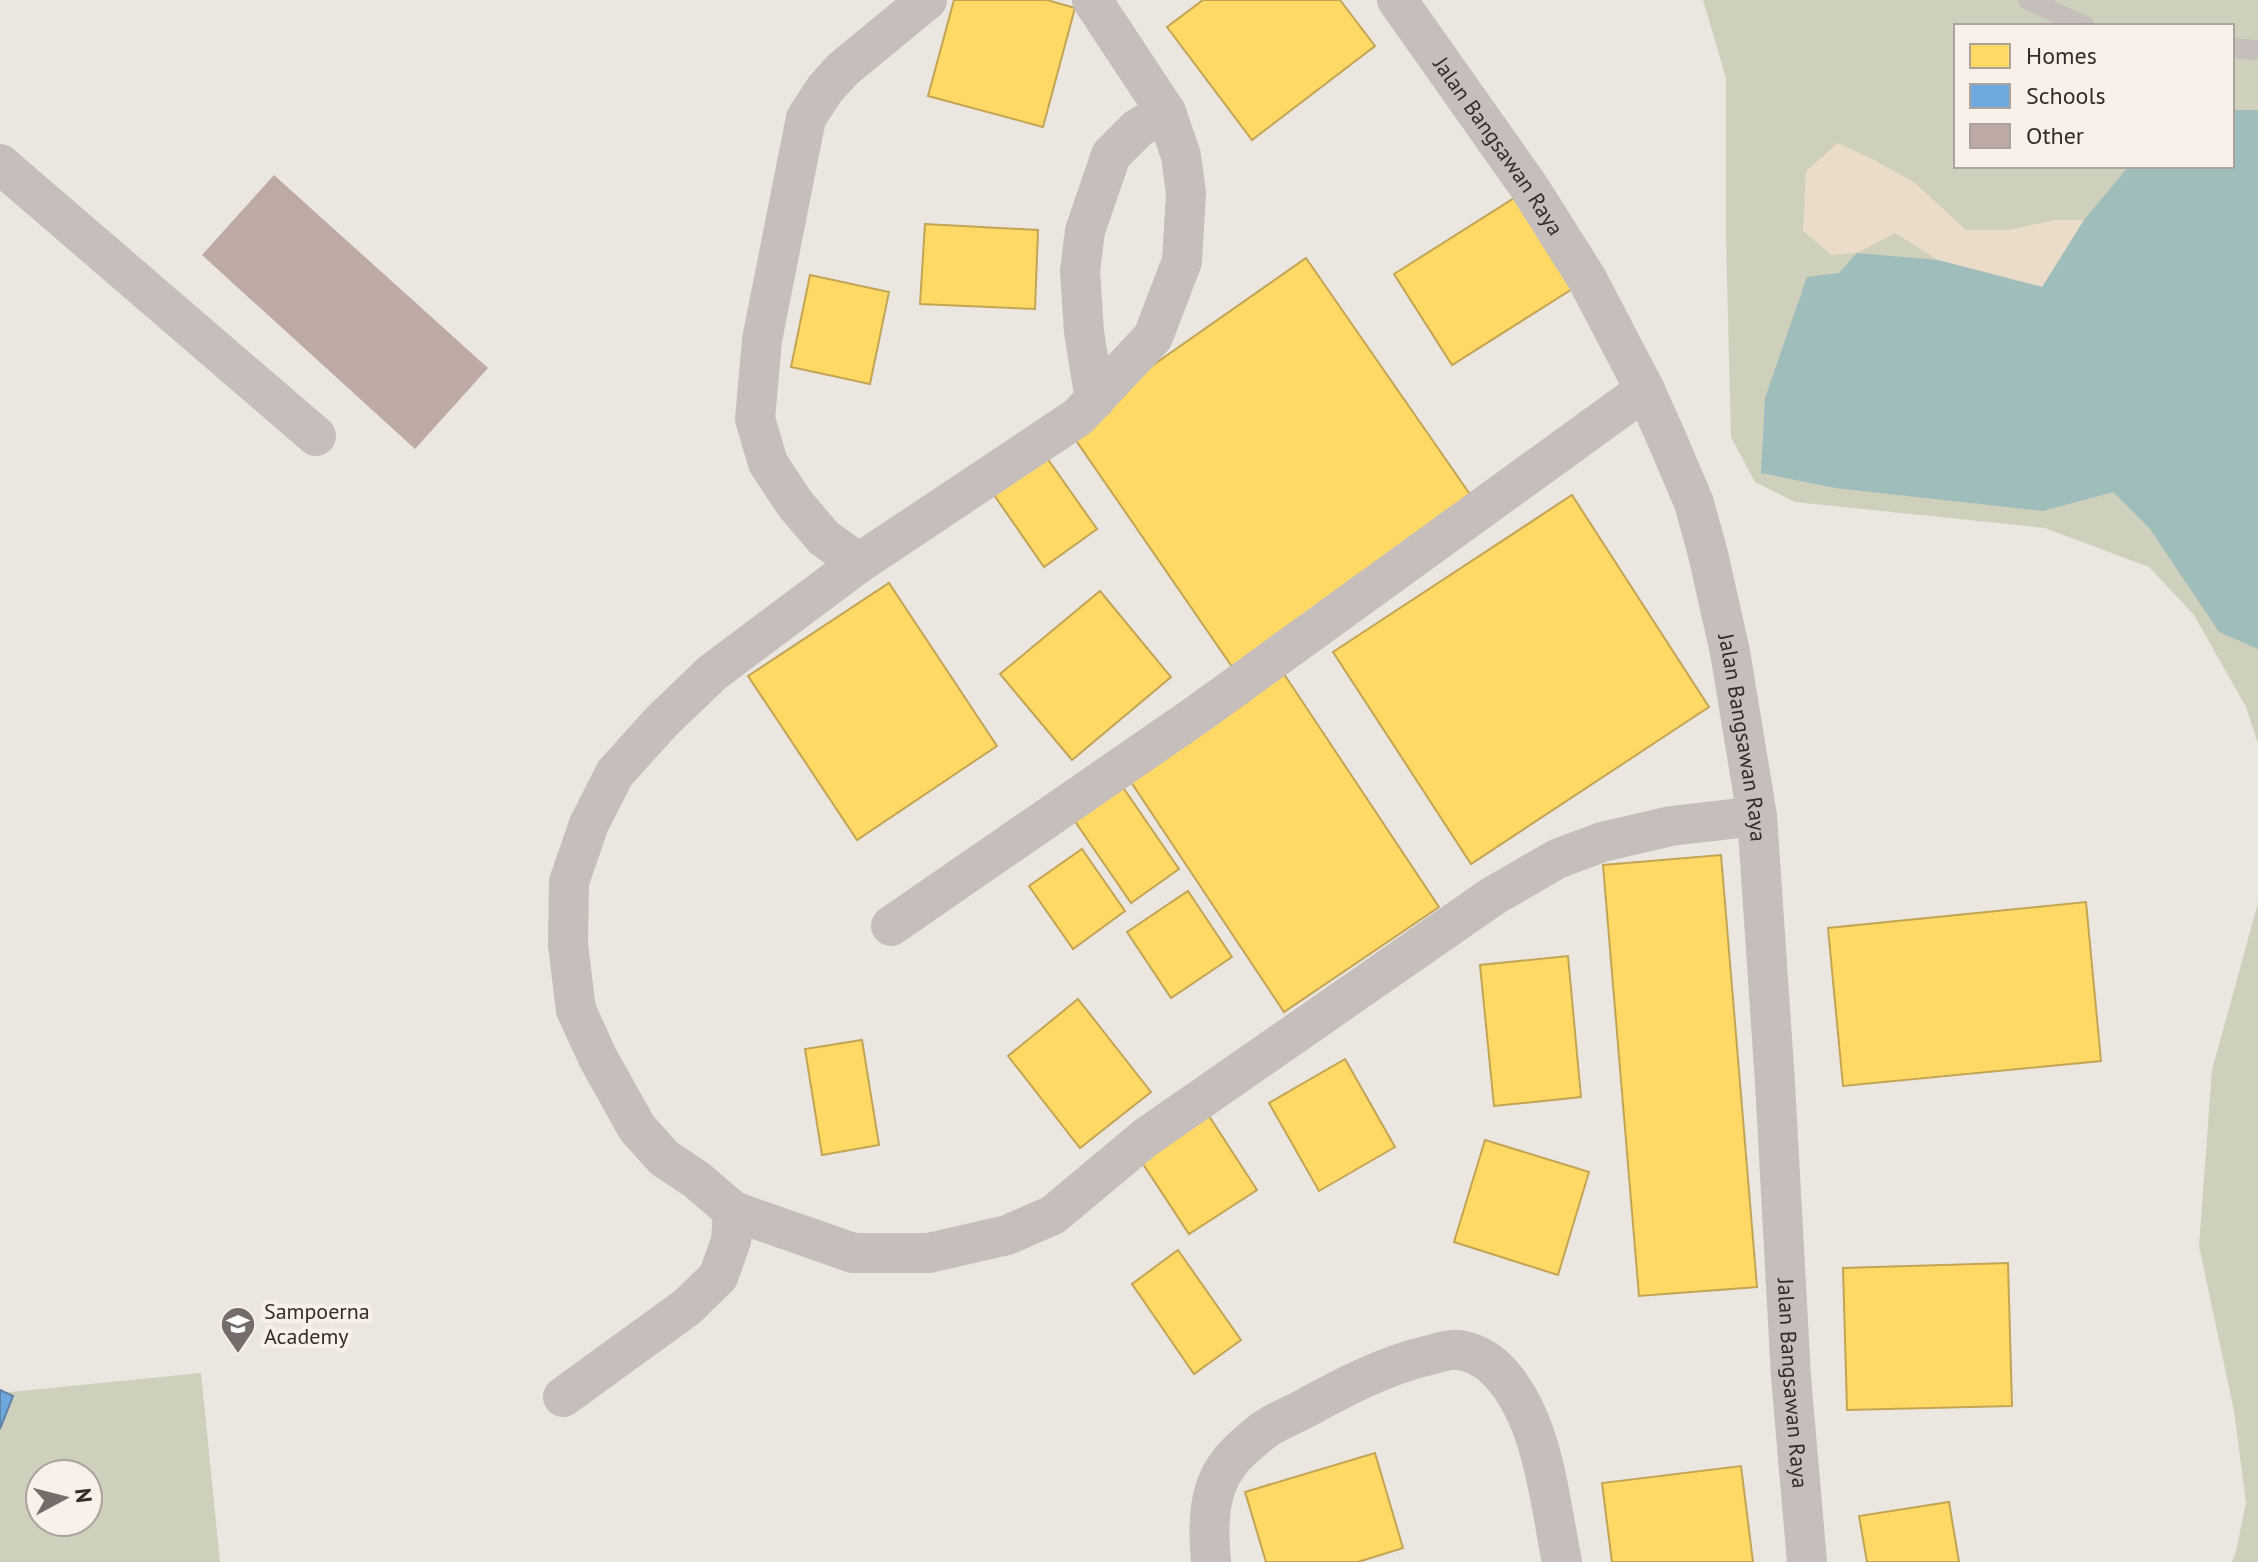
<svg xmlns="http://www.w3.org/2000/svg" width="2258" height="1562" font-family="'PT Sans',sans-serif">
  <rect width="100%" height="100%" fill="#ece6e1"/>
  <g fill="#ced0bc" fill-rule="evenodd">
    <path d="M 1703,0 L 2258,0 L 2258,744 L 2246,707 L 2194,615 L 2149,567 L 2045,528 L 1795,502 L 1755,482 L 1731,437 L 1726,240 L 1726,78 ZM 1956,26 L 2232,26 L 2232,166 L 1956,166 Z"/>
    <polygon points="2258,903 2258,1562 2232,1562 2236,1551 2246,1503 2234,1411 2199,1246 2212,1070"/>
    <path d="M 201,1373 L 220,1562 L 0,1562 L 0,1393 ZM 40,1474 L 88,1474 L 88,1522 L 40,1522 Z"/>
  </g>
  <polygon fill="#eadcc9" points="1838,143 1874,160 1915,183 1966,230 2008,230 2055,220 2084,220 2043,287 1938,260 1895,233 1857,253 1831,255 1803,231 1806,171"/>
  <polygon fill="#9fbdba" points="2232,110 2258,110 2258,649 2219,632 2150,529 2113,492 2043,511 1835,488 1761,473 1765,398 1807,277 1839,273 1857,253 1938,260 2042,287 2084,220 2129,166 2232,166"/>
  <g fill="#ffd966" stroke="#c2a554" stroke-width="2">
    <polygon points="954,0 1047,0 1075,8 1043,127 928,96"/>
    <polygon points="1203,0 1340,0 1375,46 1252,140 1167,27"/>
    <polygon points="1519,195 1577,286 1452,365 1394,274"/>
    <polygon points="925,224 1038,230 1035,309 920,304"/>
    <polygon points="1306,258 1476,503 1235,671 1066,426"/>
    <polygon points="810,275 889,292 870,384 791,367"/>
    <polygon points="1047,458 1097,529 1044,567 994,495"/>
    <polygon points="1572,495 1709,707 1471,864 1333,652"/>
    <polygon points="889,583 997,746 857,840 748,676"/>
    <polygon points="1100,591 1171,677 1072,760 1000,674"/>
    <polygon points="1280,668 1439,907 1284,1012 1125,773"/>
    <polygon points="1120,783 1179,869 1131,903 1072,817"/>
    <polygon points="1082,849 1125,911 1073,949 1029,886"/>
    <polygon points="1721,855 1757,1287 1639,1296 1603,865"/>
    <polygon points="1188,891 1232,957 1171,998 1127,932"/>
    <polygon points="2086,902 2101,1061 1843,1086 1828,928"/>
    <polygon points="1568,956 1581,1097 1494,1106 1480,965"/>
    <polygon points="1078,999 1151,1092 1080,1148 1008,1056"/>
    <polygon points="862,1040 879,1145 822,1155 805,1049"/>
    <polygon points="1345,1059 1395,1147 1319,1191 1269,1103"/>
    <polygon points="1209,1116 1257,1190 1189,1234 1141,1161"/>
    <polygon points="1485,1140 1589,1172 1558,1275 1454,1242"/>
    <polygon points="1178,1250 1241,1340 1194,1374 1132,1284"/>
    <polygon points="2008,1263 2012,1406 1847,1410 1843,1268"/>
    <polygon points="1375,1453 1403,1548 1358,1562 1266,1562 1245,1492"/>
    <polygon points="1741,1466 1753,1562 1612,1562 1602,1483"/>
    <polygon points="1949,1502 1959,1562 1867,1562 1859,1516"/>
  </g>
  <polygon fill="#6fa8dc" stroke="#5e83a6" stroke-width="2" points="0,1390 13,1396 0,1429"/>
  <polygon fill="#beaaa4" points="274,175 488,368 415,449 202,255"/>
  <g fill="none" stroke-linecap="round" stroke-linejoin="round">
    <g stroke="#c5beba" stroke-width="20">
      <polyline points="2028,0 2085,26"/>
      <polyline points="2232,48 2258,50"/>
    </g>
    <g stroke="#c5beba" stroke-width="40">
      <polyline points="1092,0 1166,112 1181,156 1186,193 1182,261 1153,337 1078,417 859,563 712,673 662,721 615,773 589,824 569,882 568,945 576,1010 598,1058 637,1128 664,1158 697,1180 733,1211 853,1253 929,1253 1007,1235 1053,1215 1145,1138 1493,896 1557,859 1602,842 1671,826 1757,816"/>
      <path id="s1" d="M 1397,0 L 1529,187 L 1587,279 L 1645,390 L 1669,444 L 1694,503 L 1708,554 L 1730,652 L 1757,816 L 1775,1083 L 1791,1377 L 1807,1562"/>
      <polyline points="0,164 316,436"/>
      <polyline points="1095,400 1084,332 1080,271 1085,231 1111,155 1138,128 1166,112"/>
      <polyline points="859,563 824,538 795,504 768,463 755,419 762,340 806,118 825,89 843,69 927,0"/>
      <polyline points="891,926 1198,714 1645,390"/>
      <polyline points="563,1397 687,1307 718,1277 731,1241 733,1211"/>
      <path d="M 1211,1562 C 1208,1529 1207,1490 1229,1463 C 1237,1451 1253,1439 1264,1430 C 1275,1422 1290,1416 1302,1410 C 1342,1388 1385,1365 1430,1355 C 1437,1353 1446,1350 1453,1350 C 1467,1349 1482,1357 1492,1365 C 1543,1410 1549,1499 1562,1562"/>
    </g>
  </g>
  <defs>
    <g id="school-pin" transform="scale(1.8)"><path d="M0 17L-7.5 6A9.5 9.5 0 1 1 7.5 6Z" fill="#756d69" stroke="#f8f0e9"/><path d="M0-5L7-2L0 1L-7-2ZM-4 1L0 2.5L4 1V4Q0 6-4 4Z" fill="#fff"/></g>
  </defs>
  <g fill-rule="evenodd">
    <use href="#school-pin" x="238" y="1324"/>
  </g>
  <g text-anchor="middle" stroke-width="8" stroke-linejoin="round" paint-order="stroke">
    <g font-size="22" fill="#352c29" stroke="#f8f0e9">
      <text dy="8" stroke="none"><textPath href="#s1" startOffset="178">Jalan Bangsawan Raya</textPath></text>
      <text dy="8" stroke="none"><textPath href="#s1" startOffset="826">Jalan Bangsawan Raya</textPath></text>
      <text dy="8" stroke="none"><textPath href="#s1" startOffset="1474">Jalan Bangsawan Raya</textPath></text>
    </g>
    <g font-size="22" fill="#352c29" stroke="#f8f0e9" text-anchor="start">
      <text x="264" y="1319">Sampoerna<tspan x="264" dy="25">Academy</tspan></text>
    </g>
  </g>
  <rect x="1954" y="24" width="280" height="144" fill="#f8f0e9" stroke="#aaa29c" stroke-width="2"/>
  <rect x="1970" y="44" width="40" height="24" fill="#ffd966" stroke="#aaa29c" stroke-width="2"/>
  <text x="2026" y="64" font-size="24" fill="#352c29">Homes</text>
  <rect x="1970" y="84" width="40" height="24" fill="#6fa8dc" stroke="#aaa29c" stroke-width="2"/>
  <text x="2026" y="104" font-size="24" fill="#352c29">Schools</text>
  <rect x="1970" y="124" width="40" height="24" fill="#beaaa4" stroke="#aaa29c" stroke-width="2"/>
  <text x="2026" y="144" font-size="24" fill="#352c29">Other</text>
  <g transform="translate(64 1498) rotate(83)"><circle r="38" fill="#f8f0e9" stroke="#aaa29c" stroke-width="2"/>
  <path d="M0-6L14 30L0 20L-14 30Z" fill="#756d69"/>
  <text y="-12" font-size="22" font-weight="bold" text-anchor="middle" fill="#352c29">N</text>
  </g>
</svg>
